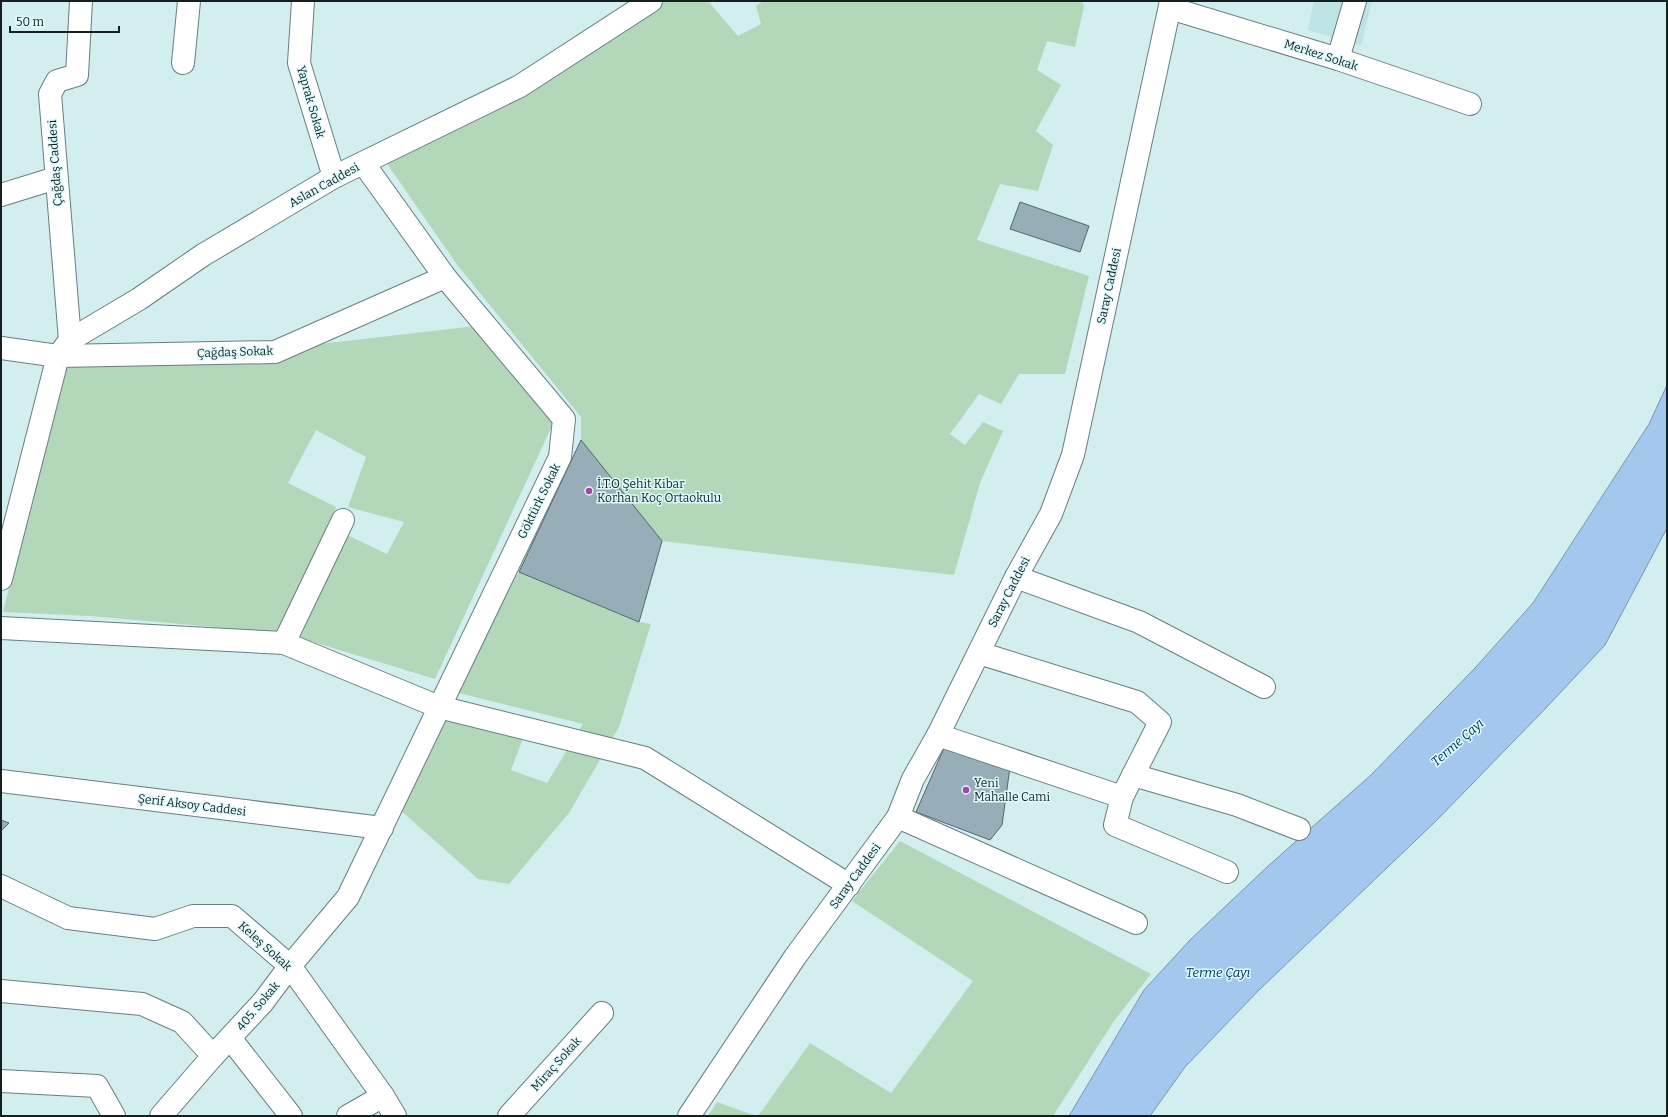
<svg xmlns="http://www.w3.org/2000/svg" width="1668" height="1117" font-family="Bitter,serif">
  <rect width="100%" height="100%" fill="#d2eeef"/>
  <polygon fill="#bee3e5" points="1314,1 1372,1 1361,46 1308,30"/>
  <g fill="#b2d8b9">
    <polygon points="655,1 708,1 738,36 761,24 756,6 763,1 1082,1 1084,6 1075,47 1047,41 1037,70 1061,85 1036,131 1053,145 1038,191 1000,184 977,240 1089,276 1065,374 1019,374 1001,404 979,394 950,434 965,445 983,422 1003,431 980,483 954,575 662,541 581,440 581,417 458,266 381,155"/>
    <polygon points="476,326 557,415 435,679 300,638 347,535 387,554 404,522 348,507 366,457 316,430 288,483 336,507 280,633 91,616 3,612 68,353 276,349"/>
    <polygon points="519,572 639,622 651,624 619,727 569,813 509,884 478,879 398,808 450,709 527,728 511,770 547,783 583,724 455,692 496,604"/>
    <polygon points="900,841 1151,974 1114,1021 1053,1116 758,1116 810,1043 891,1093 973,981 852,901"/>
    <polygon points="717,1102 756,1116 708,1116"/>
  </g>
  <polygon fill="#a4c7ee" stroke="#7995b0" points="1667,385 1667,528 1605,645 1544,710 1436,821 1258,991 1185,1067 1150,1116 1069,1116 1144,990 1190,940 1267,867 1371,775 1475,668 1533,603 1649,424"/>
  <g fill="#97aeb8" stroke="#516670">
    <polygon points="1020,202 1089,226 1080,252 1010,229"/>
    <polygon points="581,440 662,541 639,622 519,572"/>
    <polygon points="944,748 1010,767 1002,825 990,840 916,812"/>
    <polygon points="1,820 9,823 1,831"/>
  </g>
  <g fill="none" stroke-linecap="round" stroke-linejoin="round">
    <g stroke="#667f81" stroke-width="24">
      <g id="minor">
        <polyline points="303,1 299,63 334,177"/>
        <polyline points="1170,8 1338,59 1470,104"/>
        <polyline points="1338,59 1355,1"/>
        <polyline points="183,63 189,1"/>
        <polyline points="1,195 56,178"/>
        <polyline points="70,340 50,94 57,81 77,75 81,1"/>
        <polyline points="1,348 58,356 70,340 139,299 203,255 334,177 520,86 651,1"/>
        <polyline points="1016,577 1139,622 1264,687"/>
        <polyline points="1,579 58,356 275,352 445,277"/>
        <polyline points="1,628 284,643 343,520"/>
        <polyline points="284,643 439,707 645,758 849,885"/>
        <polyline points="979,653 1137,702 1160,722 1122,797 1115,825 1227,872"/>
        <polyline points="938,735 1122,797"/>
        <polyline points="1133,775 1237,805 1299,829"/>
        <polyline points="1,781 382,828"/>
        <polyline points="898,817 1136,923"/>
        <polyline points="1,886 68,918 155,929 193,916 232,916 290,966 383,1096 395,1116"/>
        <polyline points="1,991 142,1004 182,1022 213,1056"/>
        <polyline points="230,1038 291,1116"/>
        <polyline points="1,1081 97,1086 114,1116"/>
        <polyline points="161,1116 213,1056 263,1002 290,966 348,897 560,457 564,419 445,277 364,164"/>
        <polyline points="348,1116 383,1096"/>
        <polyline points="509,1116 602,1013"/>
      </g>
    </g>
    <g stroke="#667f81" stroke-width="24">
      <polyline id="major" points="689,1116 795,957 898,817 913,779 938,735 1016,577 1051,514 1073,455 1171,1"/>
    </g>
    <use href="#minor" stroke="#fff" stroke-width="22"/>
    <use href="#major" stroke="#fff" stroke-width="22"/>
  </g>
  <g fill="#a943a7" stroke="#dffbfd" stroke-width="1.5">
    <circle cx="589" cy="491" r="4"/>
    <circle cx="966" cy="790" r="4"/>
  </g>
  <g text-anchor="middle" stroke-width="3" stroke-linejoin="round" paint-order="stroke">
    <g font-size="12" fill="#141f1f" stroke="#dffbfd">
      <text transform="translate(1321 55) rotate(18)" y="4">Merkez Sokak</text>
      <text transform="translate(311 102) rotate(74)" y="4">Yaprak Sokak</text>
      <text transform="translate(55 163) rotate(-94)" y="4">Çağdaş Caddesi</text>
      <text transform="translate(324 185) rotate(-29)" y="4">Aslan Caddesi</text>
      <text transform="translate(1109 286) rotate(-78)" y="4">Saray Caddesi</text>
      <text transform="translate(235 352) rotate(-2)" y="4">Çağdaş Sokak</text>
      <text transform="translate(539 501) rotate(-64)" y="4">Göktürk Sokak</text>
      <text transform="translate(1009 592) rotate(-63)" y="4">Saray Caddesi</text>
      <text transform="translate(192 805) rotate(7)" y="4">Şerif Aksoy Caddesi</text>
      <text transform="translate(855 876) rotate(-54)" y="4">Saray Caddesi</text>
      <text transform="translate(265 946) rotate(42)" y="4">Keleş Sokak</text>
      <text transform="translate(258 1006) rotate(-50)" y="4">405. Sokak</text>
      <text transform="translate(556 1064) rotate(-48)" y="4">Miraç Sokak</text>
    </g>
    <g font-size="12" fill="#141f1f" stroke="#dffbfd" text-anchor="start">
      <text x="597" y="488">İ.T.O Şehit Kibar<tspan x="597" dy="14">Korhan Koç Ortaokulu</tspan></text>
      <text x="974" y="787">Yeni<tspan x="974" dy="14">Mahalle Cami</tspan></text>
    </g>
    <g font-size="13" font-style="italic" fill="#003261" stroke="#dffbfd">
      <text transform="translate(1457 742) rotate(-41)" y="5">Terme Çayı</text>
      <text x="1218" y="977">Terme Çayı</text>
    </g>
  </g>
  <rect width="1668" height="1117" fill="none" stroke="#141f1f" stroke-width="4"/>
  <path d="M10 26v6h109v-6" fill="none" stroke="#141f1f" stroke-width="2"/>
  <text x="16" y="26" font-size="12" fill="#141f1f" stroke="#dffbfd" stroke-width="3" paint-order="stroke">50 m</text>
</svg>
